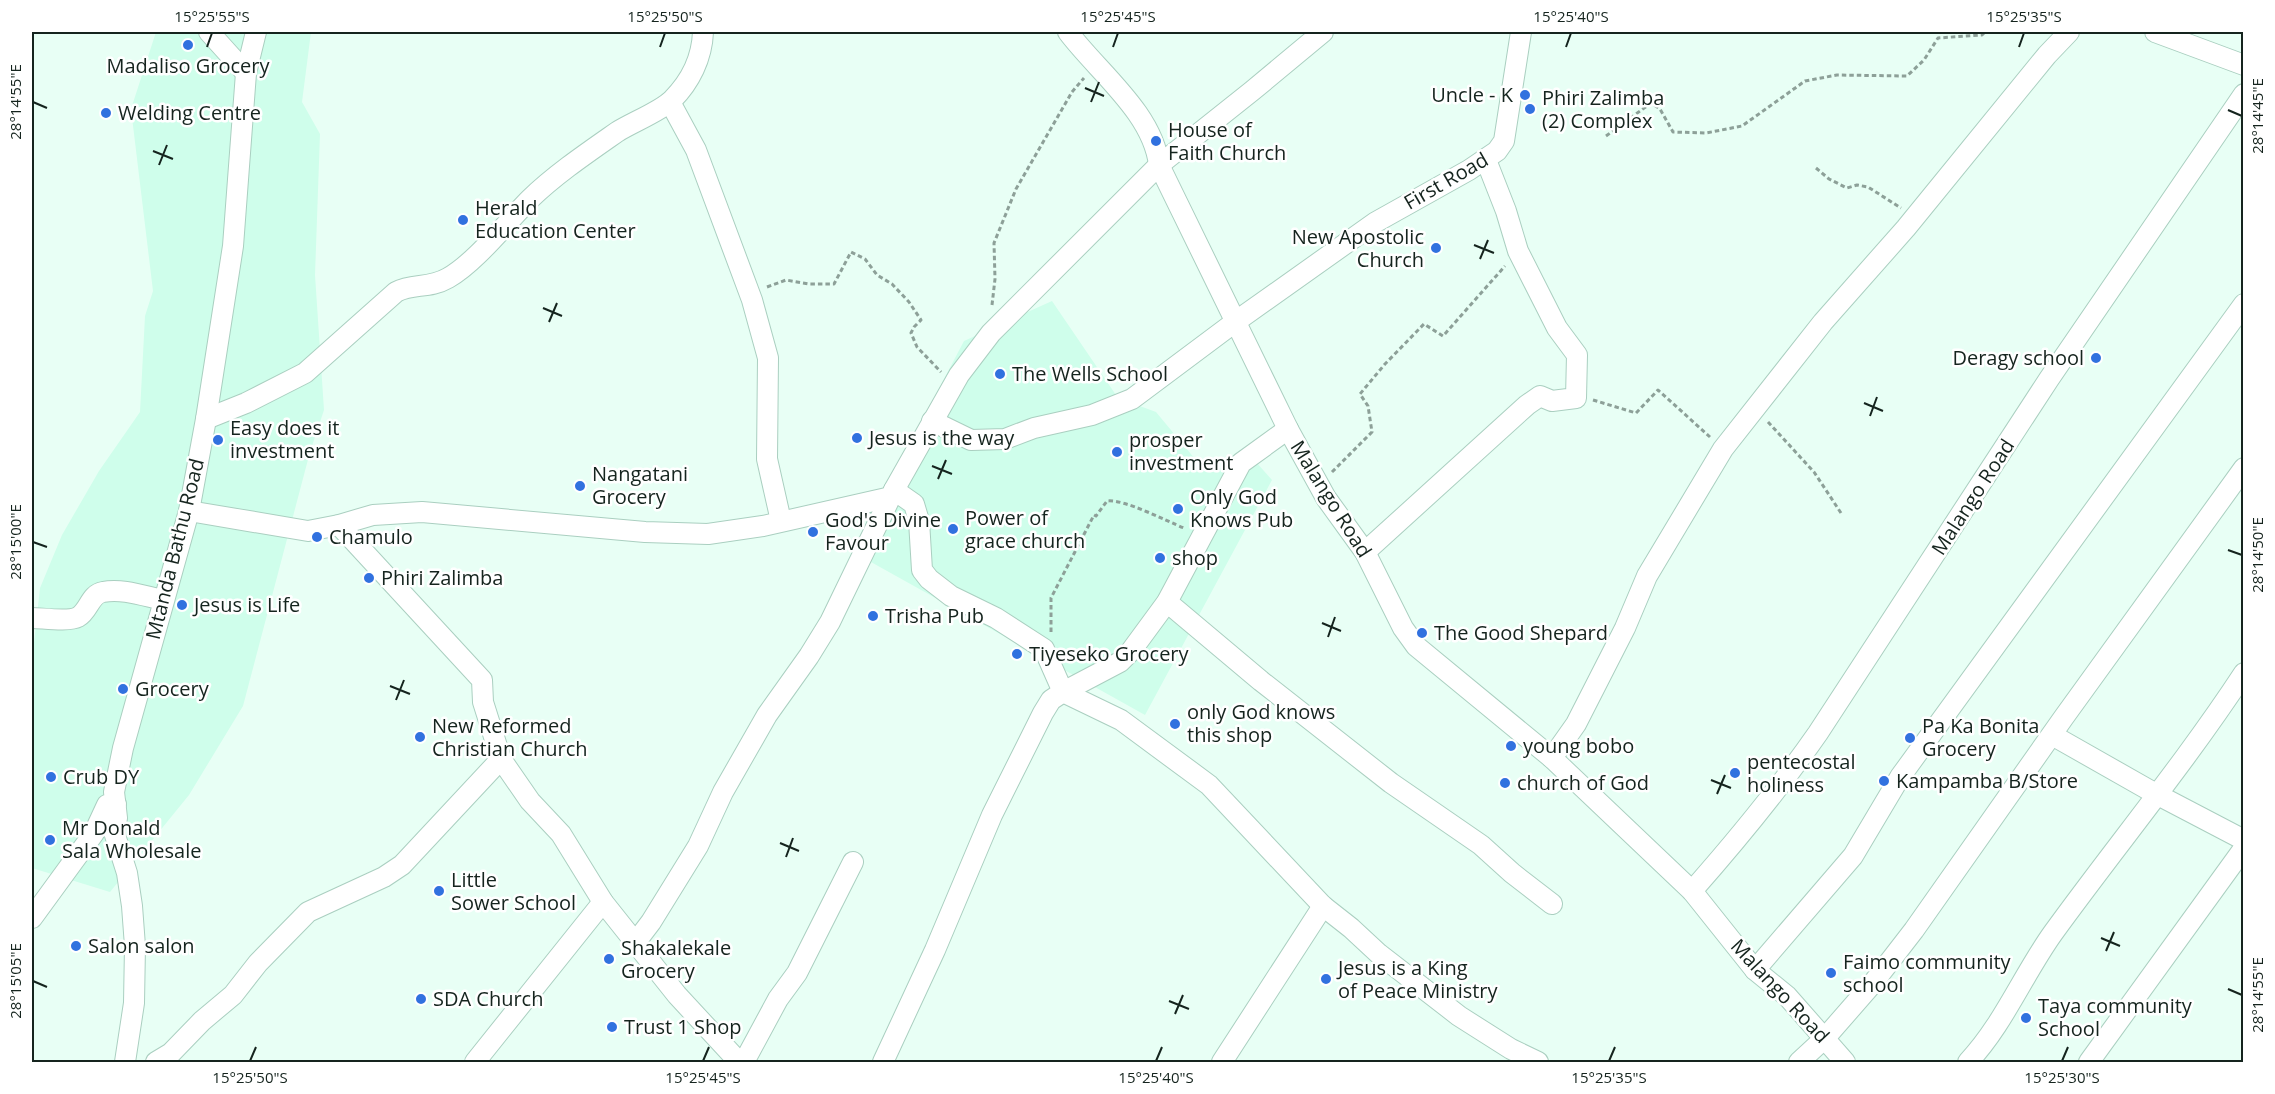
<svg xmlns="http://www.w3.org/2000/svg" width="2275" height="1094" font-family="'Open Sans',sans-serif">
  <rect width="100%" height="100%" fill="#e8fff5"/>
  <g fill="#cffeeb">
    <polygon points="156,32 311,32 302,102 320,134 315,275 324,410 310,452 243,706 189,795 110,892 32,868 32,661 40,588 62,535 99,471 140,412 145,316 153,291 131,109"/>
    <polygon points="1052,301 1118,398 1156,412 1205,471 1256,462 1272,480 1145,715 853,552 964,341"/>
  </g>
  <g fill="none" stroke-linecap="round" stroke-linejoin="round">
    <g stroke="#aacfc0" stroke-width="22">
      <g id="minor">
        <polyline points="209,32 246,73"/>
        <path d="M 1068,32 C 1098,72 1153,113 1159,165 L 1288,429 L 1326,498 L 1365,552 L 1403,628 L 1416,646 L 1552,758 L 1692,891 L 1755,970 L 1787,996 L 1845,1062"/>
        <polyline points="2155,32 2244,65"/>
        <polyline points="670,102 696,150 752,300 768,358 767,459 781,521"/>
        <path d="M 206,419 L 246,403 L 305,373 L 396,292 C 413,283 429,289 448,278 C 475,263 507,222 530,199 C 556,174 587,153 617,132 C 631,123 661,111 672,100 C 690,82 702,58 703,32"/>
        <polyline points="932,421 971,440 1005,439 1034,428 1092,415 1132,399 1235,322 1376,222 1469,170 1497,151 1504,141 1521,32"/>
        <polyline points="894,490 914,504 919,521 922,570 929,579 951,596 996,618 1044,649 1063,692 1121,720 1209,785 1323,906 1351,928 1379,954 1459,1016 1511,1049 1538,1062"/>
        <polyline points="189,511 308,531 339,525 373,515 422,512 645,532 708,534 763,526 891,497"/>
        <polyline points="339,525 482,680 483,702 501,759 530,801 561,834 603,902 677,995 739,1062"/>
        <polyline points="1365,552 1527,405 1540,396 1552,401 1576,398 1577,355 1557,328 1518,251 1506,211 1486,160"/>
        <polyline points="1167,602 1261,681 1391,783 1481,845 1512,873 1552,904"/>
        <path d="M 32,618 C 42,618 69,622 78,617 C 89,611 90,594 103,592 C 122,588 144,596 163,600"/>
        <polyline points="2052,735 2156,794 2244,840"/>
        <polyline points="1552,758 1576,724 1625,628 1647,576 1723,449 1823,322 1906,228 2047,55 2069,32"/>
        <path d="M 1692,891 C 1737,840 1779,789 1818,733 L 2049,379 L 2244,94"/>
        <polyline points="32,918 94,833 107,805 116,804"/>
        <polyline points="635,943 651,922 698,846 723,792 767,715 809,656 830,622 894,490 959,375 991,333 1159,165 1252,91 1323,32"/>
        <polyline points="1755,970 1853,856 1900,777 2244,304"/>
        <polyline points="125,1062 134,1003 135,946 132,906 127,873 114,832 117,818 114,792 123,748 189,511 206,419 233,246 246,73 256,32"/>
        <polyline points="156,1062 171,1053 202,1021 233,995 258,963 308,912 384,877 402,865 501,759"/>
        <polyline points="475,1062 603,902"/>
        <polyline points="744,1062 778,999 797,973 853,862"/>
        <polyline points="883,1062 935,950 992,815 1043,713 1051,700 1063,692 1120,662 1131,651 1167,602 1241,463 1288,429"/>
        <polyline points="1222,1062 1323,906"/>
        <polyline points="1799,1062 1825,1038 1873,983 1914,930 2064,717 2244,468"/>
        <path d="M 1968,1062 C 2003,1025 2023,975 2053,933 C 2116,846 2185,763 2244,673"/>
        <polyline points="2089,1062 2244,848"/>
      </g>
    </g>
    <g stroke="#8da098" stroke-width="3" stroke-dasharray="4.5 3" stroke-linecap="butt">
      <polyline points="1606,136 1651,103 1660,109 1673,132 1706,133 1742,126 1805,81 1837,75 1907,76 1924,60 1938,38 1982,35 1985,32"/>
      <polyline points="1816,168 1829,179 1847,188 1857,185 1868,187 1901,208"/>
      <polyline points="767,287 786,280 809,284 834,284 851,252 865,259 877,275 892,284 909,302 921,320 914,327 911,333 917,347 941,372"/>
      <polyline points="992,305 995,279 994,243 1016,189 1072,92 1084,78"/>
      <polyline points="1593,400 1636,413 1658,390 1710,437"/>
      <polyline points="1768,422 1814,472 1841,513"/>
      <polyline points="1332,472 1372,432 1368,406 1360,394 1385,364 1424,324 1443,336 1505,266"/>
      <path d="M 1051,632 L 1051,598 L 1094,515 L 1096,516 L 1107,501 C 1125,499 1166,521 1184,528"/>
    </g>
    <use href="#minor" stroke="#fff" stroke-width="20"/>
  </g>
  <path fill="none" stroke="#15241e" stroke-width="2" d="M 207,47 L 212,33M 660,47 L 665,33M 1113,47 L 1118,33M 1566,47 L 1571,33M 2019,47 L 2024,33M 1085,88 L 1104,96M 33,102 L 47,108M 1091,102 L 1099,82M 2228,110 L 2242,116M 153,151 L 173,159M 159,165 L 167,145M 1474,245 L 1494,253M 1480,259 L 1488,240M 543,308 L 562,316M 549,322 L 557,303M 1864,403 L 1883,411M 1870,416 L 1877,397M 932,466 L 952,474M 938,479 L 946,460M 33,542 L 47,547M 2228,550 L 2242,555M 1322,623 L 1341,631M 1328,637 L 1335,617M 390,686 L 410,694M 396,700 L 404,680M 1711,780 L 1731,788M 1717,794 L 1725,775M 780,843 L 799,851M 786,857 L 793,838M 2101,938 L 2120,946M 2106,951 L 2114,932M 33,981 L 47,987M 2228,989 L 2242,995M 1169,1001 L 1189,1009M 1175,1014 L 1183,995M 250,1061 L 256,1047M 703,1061 L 709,1047M 1156,1061 L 1162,1047M 1609,1061 L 1615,1047M 2062,1061 L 2068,1047"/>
  <g fill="#3171df" stroke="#fff" stroke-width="2">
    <circle cx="188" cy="45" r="6"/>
    <circle cx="1525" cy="95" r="6"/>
    <circle cx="1530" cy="109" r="6"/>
    <circle cx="106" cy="113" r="6"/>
    <circle cx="1156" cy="141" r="6"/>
    <circle cx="463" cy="220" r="6"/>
    <circle cx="1436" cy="248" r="6"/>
    <circle cx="2096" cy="358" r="6"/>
    <circle cx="1000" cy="374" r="6"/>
    <circle cx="857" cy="438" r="6"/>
    <circle cx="218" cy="440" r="6"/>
    <circle cx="1117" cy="452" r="6"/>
    <circle cx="580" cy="486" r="6"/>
    <circle cx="1178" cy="509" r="6"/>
    <circle cx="953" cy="529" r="6"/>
    <circle cx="813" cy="532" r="6"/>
    <circle cx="317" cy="537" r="6"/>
    <circle cx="1160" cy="558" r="6"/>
    <circle cx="369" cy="578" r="6"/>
    <circle cx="182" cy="605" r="6"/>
    <circle cx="873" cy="616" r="6"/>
    <circle cx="1422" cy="633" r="6"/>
    <circle cx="1017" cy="654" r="6"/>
    <circle cx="123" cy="689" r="6"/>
    <circle cx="1175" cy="724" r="6"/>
    <circle cx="420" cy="737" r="6"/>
    <circle cx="1910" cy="738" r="6"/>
    <circle cx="1511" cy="746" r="6"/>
    <circle cx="1735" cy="773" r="6"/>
    <circle cx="51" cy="777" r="6"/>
    <circle cx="1884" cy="781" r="6"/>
    <circle cx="1505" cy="783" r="6"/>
    <circle cx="50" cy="840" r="6"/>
    <circle cx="439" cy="891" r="6"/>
    <circle cx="76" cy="946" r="6"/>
    <circle cx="609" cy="959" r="6"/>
    <circle cx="1831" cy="973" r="6"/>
    <circle cx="1326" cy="979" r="6"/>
    <circle cx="421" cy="999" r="6"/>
    <circle cx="2026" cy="1018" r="6"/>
    <circle cx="612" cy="1027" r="6"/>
  </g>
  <g text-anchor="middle" stroke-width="5" stroke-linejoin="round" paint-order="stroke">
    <g font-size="20" fill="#15241e" stroke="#fff" text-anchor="start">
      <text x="188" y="73" text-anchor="middle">Madaliso Grocery</text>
      <text x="1513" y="102" text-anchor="end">Uncle - K</text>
      <text x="1542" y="105">Phiri Zalimba<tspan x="1542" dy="23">(2) Complex</tspan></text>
      <text x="118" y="120">Welding Centre</text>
      <text x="1168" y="137">House of<tspan x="1168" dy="23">Faith Church</tspan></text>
      <text x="475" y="215">Herald<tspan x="475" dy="23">Education Center</tspan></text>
      <text x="1424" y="244" text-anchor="end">New Apostolic<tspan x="1424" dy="23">Church</tspan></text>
      <text x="2084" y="365" text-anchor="end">Deragy school</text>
      <text x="1012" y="381">The Wells School</text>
      <text x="230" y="435">Easy does it<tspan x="230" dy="23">investment</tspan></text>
      <text x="869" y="445">Jesus is the way</text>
      <text x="1129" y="447">prosper<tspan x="1129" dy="23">investment</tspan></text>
      <text x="592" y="481">Nangatani<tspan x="592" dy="23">Grocery</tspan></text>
      <text x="1190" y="504">Only God<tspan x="1190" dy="23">Knows Pub</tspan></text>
      <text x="965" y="525">Power of<tspan x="965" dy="23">grace church</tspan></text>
      <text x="825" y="527">God's Divine<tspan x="825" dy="23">Favour</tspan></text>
      <text x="329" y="544">Chamulo</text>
      <text x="1172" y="565">shop</text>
      <text x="381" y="585">Phiri Zalimba</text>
      <text x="194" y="612">Jesus is Life</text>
      <text x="885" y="623">Trisha Pub</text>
      <text x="1434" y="640">The Good Shepard</text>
      <text x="1029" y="661">Tiyeseko Grocery</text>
      <text x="135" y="696">Grocery</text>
      <text x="1187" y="719">only God knows<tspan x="1187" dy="23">this shop</tspan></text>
      <text x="432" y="733">New Reformed<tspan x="432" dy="23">Christian Church</tspan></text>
      <text x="1922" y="733">Pa Ka Bonita<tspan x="1922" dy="23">Grocery</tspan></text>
      <text x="1523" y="753">young bobo</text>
      <text x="1747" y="769">pentecostal<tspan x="1747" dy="23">holiness</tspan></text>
      <text x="63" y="784">Crub DY</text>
      <text x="1896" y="788">Kampamba B/Store</text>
      <text x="1517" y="790">church of God</text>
      <text x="62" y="835">Mr Donald<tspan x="62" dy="23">Sala Wholesale</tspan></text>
      <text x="451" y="887">Little<tspan x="451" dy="23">Sower School</tspan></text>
      <text x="88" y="953">Salon salon</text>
      <text x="621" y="955">Shakalekale<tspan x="621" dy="23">Grocery</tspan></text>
      <text x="1843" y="969">Faimo community<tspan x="1843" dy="23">school</tspan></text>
      <text x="1338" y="975">Jesus is a King<tspan x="1338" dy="23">of Peace Ministry</tspan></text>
      <text x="433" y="1006">SDA Church</text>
      <text x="2038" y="1013">Taya community<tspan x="2038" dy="23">School</tspan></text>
      <text x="624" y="1034">Trust 1 Shop</text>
    </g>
    <g font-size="20" fill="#15241e" stroke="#fff">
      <text transform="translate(1446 181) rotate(-30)" y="7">First Road</text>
      <text transform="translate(1973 497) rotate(-57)" y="7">Malango Road</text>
      <text transform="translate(1331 499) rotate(58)" y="7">Malango Road</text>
      <text transform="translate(175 549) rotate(-76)" y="7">Mtanda Bathu Road</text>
      <text transform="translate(1780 991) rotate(47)" y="7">Malango Road</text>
    </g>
  </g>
  <rect width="2275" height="1094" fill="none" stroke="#ffffff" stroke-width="66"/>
  <rect x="33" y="33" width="2209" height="1028" fill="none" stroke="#15241e" stroke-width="2"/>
  <g font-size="15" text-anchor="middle" fill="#15241e">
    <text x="212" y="22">15°25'55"S</text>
    <text x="665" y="22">15°25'50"S</text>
    <text x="1118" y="22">15°25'45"S</text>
    <text x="1571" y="22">15°25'40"S</text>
    <text x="2024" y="22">15°25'35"S</text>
    <text transform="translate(16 102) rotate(-90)" y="5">28°14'55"E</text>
    <text transform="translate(2258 116) rotate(-90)" y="5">28°14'45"E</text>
    <text transform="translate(16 542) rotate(-90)" y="5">28°15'00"E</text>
    <text transform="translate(2258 555) rotate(-90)" y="5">28°14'50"E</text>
    <text transform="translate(16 981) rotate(-90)" y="5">28°15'05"E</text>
    <text transform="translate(2258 995) rotate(-90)" y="5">28°14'55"E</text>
    <text x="250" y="1083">15°25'50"S</text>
    <text x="703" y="1083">15°25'45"S</text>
    <text x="1156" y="1083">15°25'40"S</text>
    <text x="1609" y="1083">15°25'35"S</text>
    <text x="2062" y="1083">15°25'30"S</text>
  </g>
</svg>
